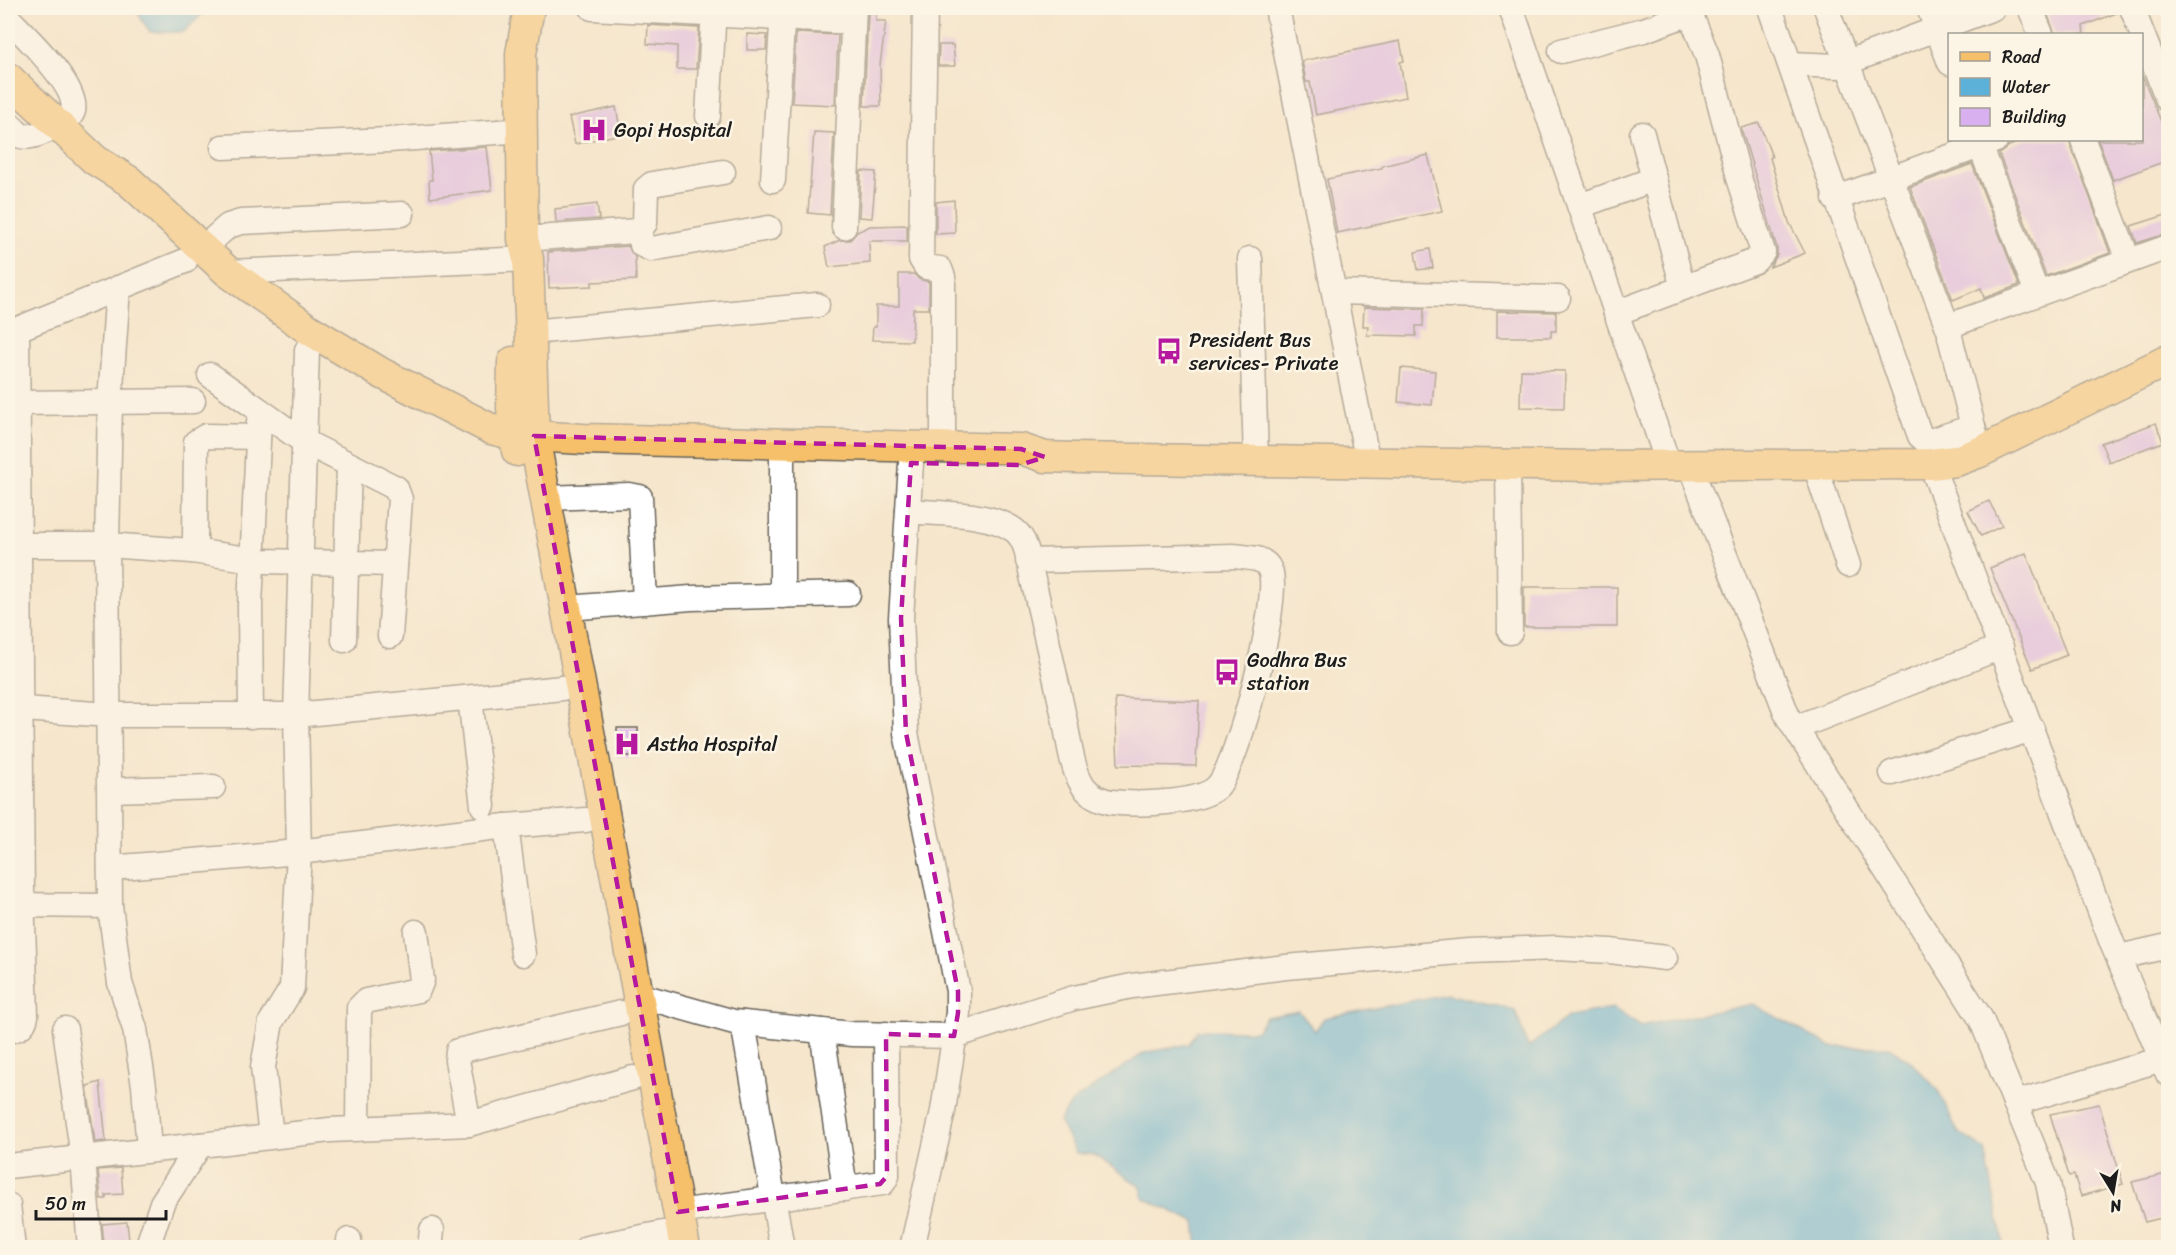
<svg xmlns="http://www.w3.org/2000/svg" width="2176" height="1255" font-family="Sriracha,sans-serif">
  <rect width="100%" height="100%" fill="#fcf5e5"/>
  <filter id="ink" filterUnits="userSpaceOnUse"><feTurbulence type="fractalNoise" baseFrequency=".0167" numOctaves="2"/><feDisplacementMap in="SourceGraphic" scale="12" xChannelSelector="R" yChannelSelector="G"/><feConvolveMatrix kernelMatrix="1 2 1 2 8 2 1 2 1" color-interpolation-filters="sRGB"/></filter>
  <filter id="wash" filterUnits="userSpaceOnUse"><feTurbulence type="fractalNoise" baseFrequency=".008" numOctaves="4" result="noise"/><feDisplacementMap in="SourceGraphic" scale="24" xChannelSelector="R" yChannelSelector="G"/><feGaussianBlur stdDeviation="1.35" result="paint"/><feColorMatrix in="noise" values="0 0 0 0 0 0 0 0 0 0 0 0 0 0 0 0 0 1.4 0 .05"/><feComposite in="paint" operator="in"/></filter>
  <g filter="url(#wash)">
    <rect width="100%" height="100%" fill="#f5e6cc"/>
    <g fill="#5bb1d7" stroke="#3c667a" stroke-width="1.5">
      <polygon points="134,8 208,8 184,32 150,32"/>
      <polygon points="1447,994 1515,1010 1528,1047 1569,1016 1613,1008 1640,1026 1753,1004 1831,1047 1889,1047 1909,1060 1938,1090 1958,1132 1985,1150 2004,1247 1198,1247 1195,1222 1143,1198 1141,1187 1094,1155 1076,1153 1059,1121 1072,1102 1144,1053 1189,1044 1198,1030 1256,1031 1266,1017 1299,1011 1315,1031 1324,1018"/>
    </g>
    <g id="blocks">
      <g fill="#d9b0ef">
        <polygon points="2045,8 2074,8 2076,12 2089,8 2118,8 2119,12 2083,26 2084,34 2055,34"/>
        <polygon points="868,13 876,13 876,21 886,21 880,65 881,106 864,106"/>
        <polygon points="648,25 699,28 696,69 677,69 677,46 647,44"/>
        <polygon points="796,33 838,35 835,105 792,103"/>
        <polygon points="747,34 767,35 766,50 747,50"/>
        <polygon points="1400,41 1404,61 1400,62 1406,97 1316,115 1310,82 1306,82 1302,61"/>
        <polygon points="939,45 953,45 955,66 938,66"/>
        <polygon points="2142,75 2169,141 2169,160 2113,180 2098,140 2142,140"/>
        <polygon points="616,107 621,134 575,144 569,117"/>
        <polygon points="1759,123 1772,157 1770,158 1789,222 1805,253 1770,267 1777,255 1777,248 1741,128"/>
        <polygon points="814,132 834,133 830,215 808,213"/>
        <polygon points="2024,140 2069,140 2110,253 2046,276 1999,154 2009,146"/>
        <polygon points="487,147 492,190 430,198 429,180 432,180 429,151"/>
        <polygon points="1428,155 1442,211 1337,233 1327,179 1382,168 1382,166"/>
        <polygon points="1972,164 2019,285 1984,298 1981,288 1953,300 1910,187"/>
        <polygon points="861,171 876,172 872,218 859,217"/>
        <polygon points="954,200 955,233 936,234 936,202"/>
        <polygon points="597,204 599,219 556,222 555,209"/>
        <polygon points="2169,214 2169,233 2137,243 2131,226"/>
        <polygon points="907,225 907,241 869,241 870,263 829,267 825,247 840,240 850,240 857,232 870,226"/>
        <polygon points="628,246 635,257 636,280 592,282 592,286 549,288 548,252"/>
        <polygon points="1430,249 1433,268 1418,270 1415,252"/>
        <polygon points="899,274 914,274 919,279 929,282 929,309 913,309 912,341 872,340 873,327 876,327 876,306 899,306"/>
        <polygon points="1364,307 1424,309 1423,326 1416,326 1416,336 1367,335 1368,326 1363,326"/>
        <polygon points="1497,311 1556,312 1556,331 1551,331 1551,337 1497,337"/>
        <polygon points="1401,368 1435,371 1432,405 1398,402"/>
        <polygon points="1521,370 1565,371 1564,408 1520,407"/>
        <polygon points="2156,423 2163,442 2109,462 2101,443"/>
        <polygon points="1989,501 2002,526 1981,536 1968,511"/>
        <polygon points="2026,553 2067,655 2032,669 1990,568"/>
        <rect x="1524" y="587" width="93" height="40"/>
        <polygon points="1115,698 1199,701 1196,766 1118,765"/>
        <rect x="617" y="728" width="21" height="28"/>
        <polygon points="100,1082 106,1141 95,1142 87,1086"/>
        <polygon points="2099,1104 2123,1184 2081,1196 2074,1175 2069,1176 2050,1114"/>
        <polygon points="121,1168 123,1194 106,1195 106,1199 101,1199 98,1170"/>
        <polygon points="2166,1174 2169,1216 2145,1222 2132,1182"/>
        <polygon points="127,1222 129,1241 104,1244 102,1224"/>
      </g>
    </g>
  </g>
  <g filter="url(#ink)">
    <use href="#blocks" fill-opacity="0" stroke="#68635a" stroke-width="1.5"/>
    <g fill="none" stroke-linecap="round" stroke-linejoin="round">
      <g stroke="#68635a" stroke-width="27">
        <g id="minor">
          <polyline points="592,8 853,22"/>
          <polyline points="925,8 921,259 926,267 940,269 943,277 943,448"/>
          <polyline points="1277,8 1368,463"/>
          <polyline points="1511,8 1669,466"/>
          <polyline points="1770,8 1920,436 1927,442 1973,427"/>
          <polyline points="1826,8 1949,330"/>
          <polyline points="1929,8 1950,63"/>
          <polyline points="2030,8 2041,34"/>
          <polyline points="2132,8 2168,100"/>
          <path d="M 8,18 C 24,35 79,86 73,111 C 71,117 62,123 56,126 C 45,131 33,139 21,136 L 8,123"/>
          <polyline points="1561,51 1644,30 1690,13"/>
          <polyline points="1790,64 1837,66 1993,8"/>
          <polyline points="708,116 714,8"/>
          <polyline points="1642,134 1683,288"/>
          <polyline points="1978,140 2037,293"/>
          <polyline points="2083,140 2128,260"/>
          <polyline points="223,147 389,140 524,130"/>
          <polyline points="773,180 783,8"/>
          <polyline points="1835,199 1996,140"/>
          <polyline points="1580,206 1654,179"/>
          <polyline points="844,227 854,8"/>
          <polyline points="639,230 642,245 651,249 769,228"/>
          <polyline points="523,239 637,231 645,223 646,189 652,184 723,172"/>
          <polyline points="202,249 228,226 241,222 402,214"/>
          <polyline points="1250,259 1256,461"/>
          <polyline points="228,272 528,259"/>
          <polyline points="118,288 110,402 107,545 110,906 120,983 135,1029 144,1086 149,1150"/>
          <polyline points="1336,292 1558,298"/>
          <polyline points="1616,313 1755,261 1763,252 1740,181 1707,55 1688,8"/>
          <path d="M 8,328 L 17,330 L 22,894 L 26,1016 C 24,1027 18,1029 8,1031"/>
          <polyline points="531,332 817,305"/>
          <polyline points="8,333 185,261"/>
          <polyline points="210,375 303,441 396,488 400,499 390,636"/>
          <polyline points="17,403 193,401"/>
          <polyline points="1977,442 1950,337 1951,325 2168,247"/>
          <polyline points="782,459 782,596"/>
          <polyline points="911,463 901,618 906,733 958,991 958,1013 943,1111 912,1248"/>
          <polyline points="1931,464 2112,943 2168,1074"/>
          <polyline points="1508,465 1510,632"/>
          <polyline points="1815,465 1848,565"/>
          <polyline points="1690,466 1788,717 1981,1019 2048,1183 2061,1248"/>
          <polyline points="547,498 629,495 640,497 645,602"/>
          <path d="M 908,511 C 939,514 989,512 1014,530 C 1028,540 1029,565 1033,580 C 1044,626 1054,671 1064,717 C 1069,739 1071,769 1084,787 C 1091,796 1101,800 1111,802 C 1135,805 1200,804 1217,787 C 1238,766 1282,596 1270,570 C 1265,556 1246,558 1234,556 L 1028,561"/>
          <polyline points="8,545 107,545 192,551 195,540 196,442 206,436 258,437"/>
          <polyline points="192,551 262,561 395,564"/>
          <polyline points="568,608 691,598 848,594"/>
          <polyline points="344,640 349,465"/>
          <polyline points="470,698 483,806"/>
          <polyline points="8,708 110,715 296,715 562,688"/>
          <polyline points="251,716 250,605 259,422"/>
          <polyline points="1795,728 2001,647"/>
          <polyline points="1892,773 2032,729"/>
          <polyline points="110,790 213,787"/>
          <polyline points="506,826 523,954"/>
          <polyline points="110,868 299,852 506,826 586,820"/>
          <polyline points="8,905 110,906"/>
          <polyline points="2119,957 2168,946"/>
          <polyline points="638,995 734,1022 852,1034 954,1036 1074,998 1132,986 1286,967 1470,951 1557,948 1610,951 1665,958"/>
          <polyline points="743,1023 782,1248"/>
          <polyline points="65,1029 83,1158 90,1248"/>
          <polyline points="822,1031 845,1189"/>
          <polyline points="2015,1103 2162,1059"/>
          <polyline points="469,1124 457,1060 458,1051 621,1013"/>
          <polyline points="358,1128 359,1008 366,1001 418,990 422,980 416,932"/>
          <polyline points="271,1136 263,1067 271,1022 292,988 299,852 296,715 307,350"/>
          <polyline points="8,1166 200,1145"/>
          <polyline points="8,1205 13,1248"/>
          <polyline points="678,1212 883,1183 887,1176 886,1034"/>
          <polyline points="147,1248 162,1203 200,1145 330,1130 469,1124 633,1078"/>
          <polyline points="349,1248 349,1240"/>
          <polyline points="430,1248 432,1230"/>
          <polyline points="587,1248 663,1233"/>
        </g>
      </g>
      <g stroke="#68635a" stroke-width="33">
        <g id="major">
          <polyline points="529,8 521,54 523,239 528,259 534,436 685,1248"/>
          <polyline points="8,78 95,160 129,181 228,272 308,329 381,373 491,429 515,435 583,439 1021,449 1045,457 1075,458 1593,466 1931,464 1956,461 1980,452 2168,360"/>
          <polyline points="513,362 512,408 517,451"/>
        </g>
      </g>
      <use href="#minor" stroke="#fff" stroke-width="24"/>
      <use href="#major" stroke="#f6c06b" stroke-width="30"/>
    </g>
  </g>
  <path d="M0 0H2176V1255H0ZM 534,436 L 1021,449 L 1045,457 L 1020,465 L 911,463 L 901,618 L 906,733 L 958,991 L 958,1013 L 954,1036 L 886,1034 L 887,1176 L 880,1184 L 678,1212 Z" fill="#f5e6cc" fill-opacity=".55" fill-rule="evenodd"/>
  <path fill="none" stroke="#b5179e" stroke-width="4.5" stroke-dasharray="12 8" stroke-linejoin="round" d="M 534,436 L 1021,449 L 1045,457 L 1020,465 L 911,463 L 901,618 L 906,733 L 958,991 L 958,1013 L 954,1036 L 886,1034 L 887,1176 L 880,1184 L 678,1212 Z"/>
  <defs>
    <g id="hospital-bare" transform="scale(2.07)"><path d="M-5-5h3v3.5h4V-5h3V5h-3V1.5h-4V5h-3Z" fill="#b5179e" stroke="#fcf5e5" stroke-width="2.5" paint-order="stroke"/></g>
    <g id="bus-bare" transform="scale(2.07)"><path d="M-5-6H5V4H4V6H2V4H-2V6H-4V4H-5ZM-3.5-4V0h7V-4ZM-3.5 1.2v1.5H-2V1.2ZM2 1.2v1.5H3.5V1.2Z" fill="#b5179e" stroke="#fcf5e5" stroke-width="2.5" paint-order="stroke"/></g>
  </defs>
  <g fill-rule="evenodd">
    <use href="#hospital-bare" x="594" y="130"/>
    <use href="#bus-bare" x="1169" y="351"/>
    <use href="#bus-bare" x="1227" y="672"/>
    <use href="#hospital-bare" x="627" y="744"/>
  </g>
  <g text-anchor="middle" stroke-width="5" stroke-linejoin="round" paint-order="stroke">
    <g font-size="20" fill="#1c1c1c" stroke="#fcf5e5" text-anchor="start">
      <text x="614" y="137">Gopi Hospital</text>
      <text x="1189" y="347">President Bus<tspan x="1189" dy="23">services- Private</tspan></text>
      <text x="1247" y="667">Godhra Bus<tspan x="1247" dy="23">station</tspan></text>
      <text x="647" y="751">Astha Hospital</text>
    </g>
  </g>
  <rect width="2176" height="1255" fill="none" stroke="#fcf5e5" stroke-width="30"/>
  <rect x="1948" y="33" width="195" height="108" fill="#fcf5e5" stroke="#a29e95" stroke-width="1.5"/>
  <rect x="1960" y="52" width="30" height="9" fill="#f6c06b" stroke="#a29e95" stroke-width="1.5"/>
  <text x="2002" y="63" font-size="18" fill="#1c1c1c">Road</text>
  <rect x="1960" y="78" width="30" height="18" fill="#5bb1d7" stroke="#a29e95" stroke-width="1.5"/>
  <text x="2002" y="93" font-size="18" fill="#1c1c1c">Water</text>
  <rect x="1960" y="108" width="30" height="18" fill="#d9b0ef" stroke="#a29e95" stroke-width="1.5"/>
  <text x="2002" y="123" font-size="18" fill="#1c1c1c">Building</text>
  <g transform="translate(2113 1192) rotate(169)" stroke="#fcf5e5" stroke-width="4.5" paint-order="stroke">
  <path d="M0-4.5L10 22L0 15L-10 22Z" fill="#1c1c1c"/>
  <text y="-9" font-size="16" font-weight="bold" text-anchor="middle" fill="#1c1c1c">N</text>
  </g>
  <path d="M36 1210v9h130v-9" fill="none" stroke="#1c1c1c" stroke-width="3"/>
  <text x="45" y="1210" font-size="18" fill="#1c1c1c" stroke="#fcf5e5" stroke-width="4.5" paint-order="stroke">50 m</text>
</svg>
